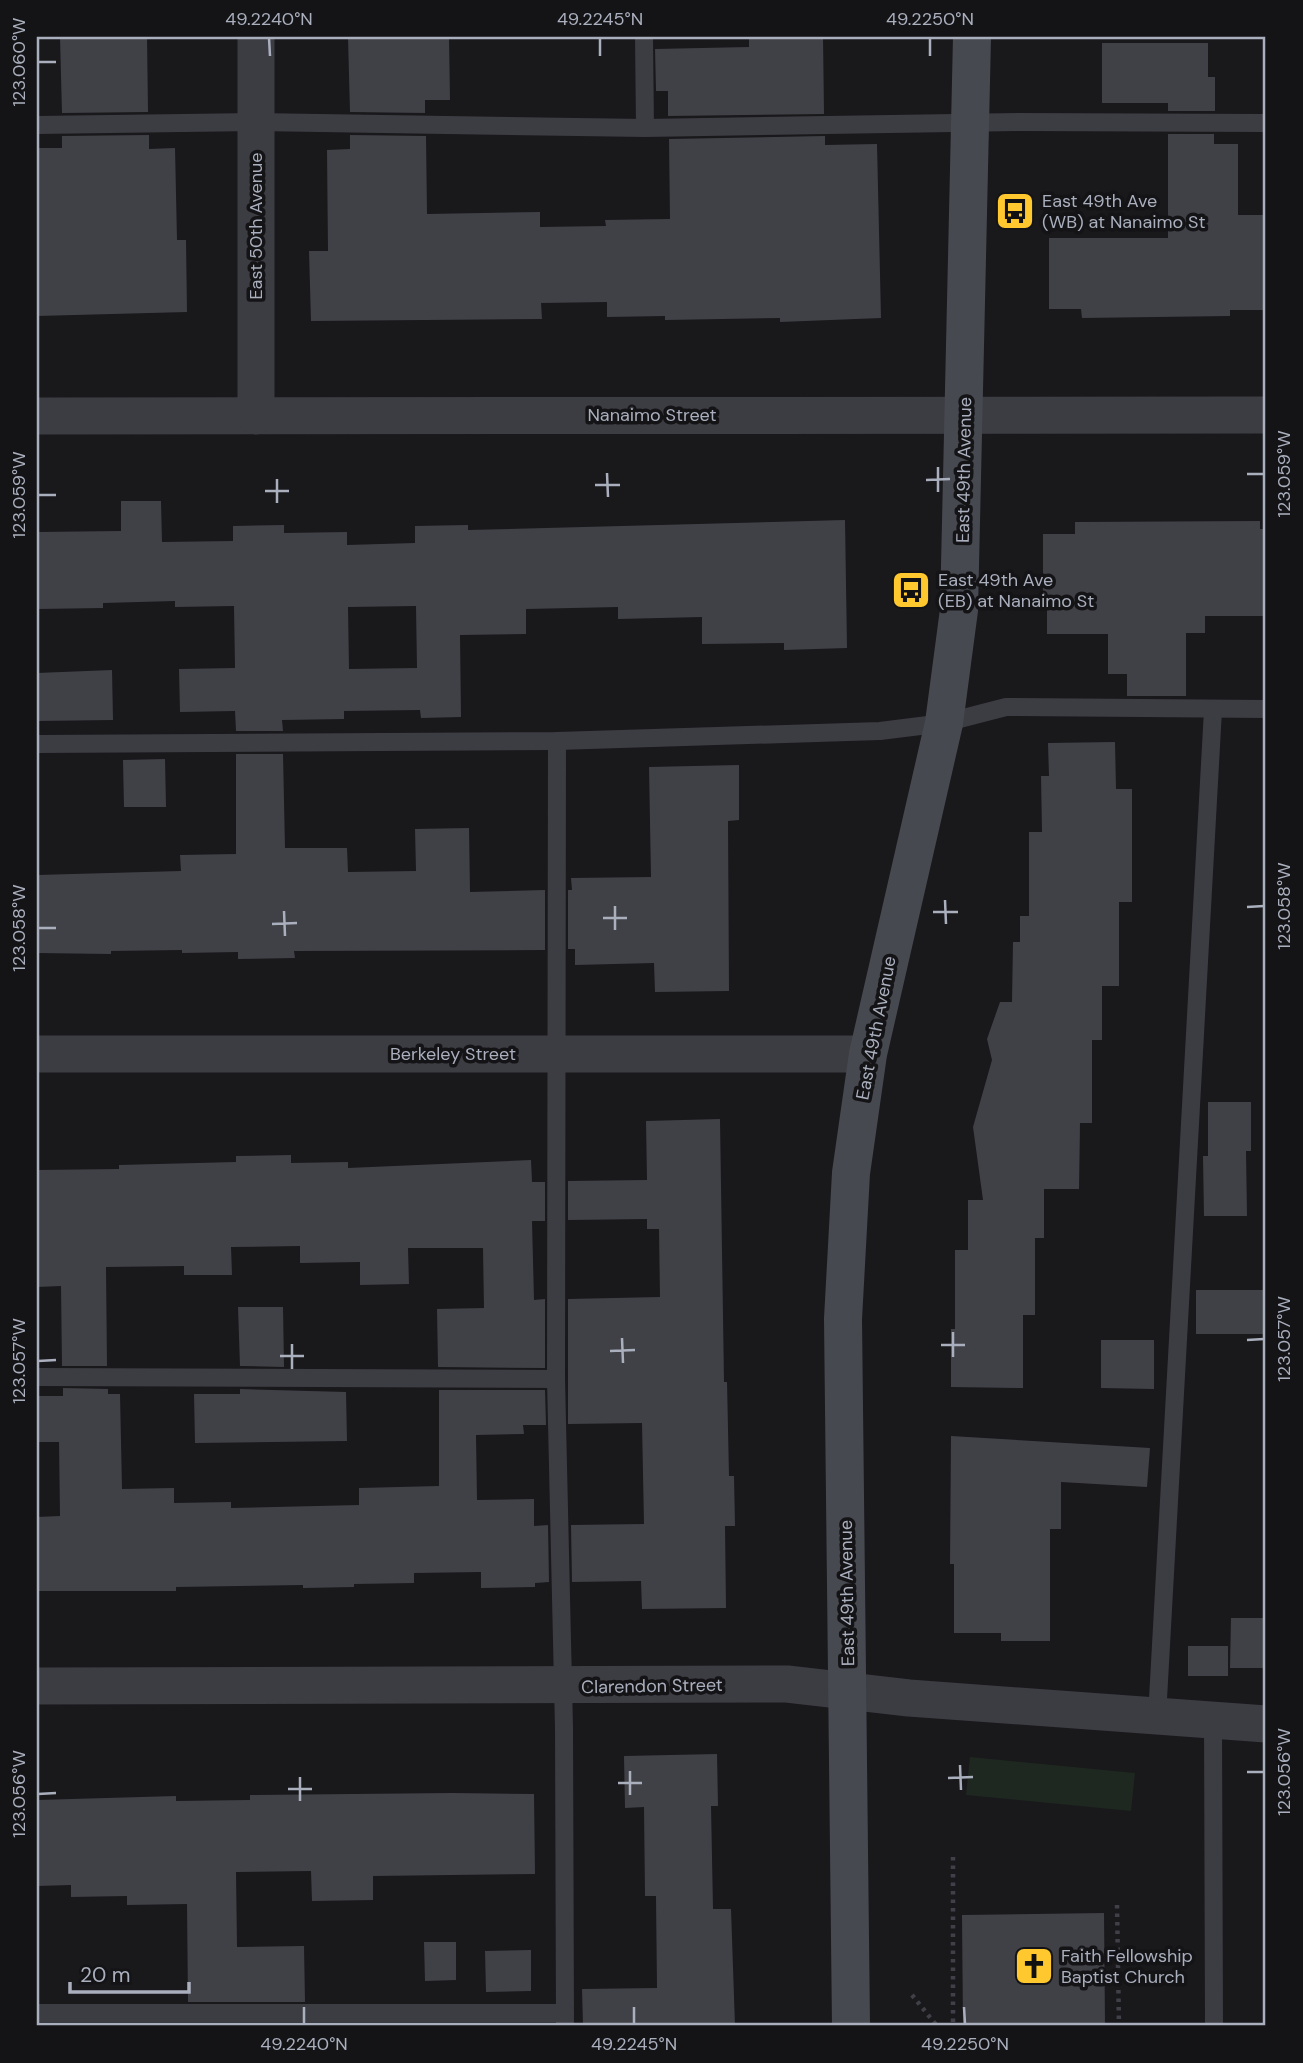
<svg xmlns="http://www.w3.org/2000/svg" width="1303" height="2063" font-family="'DM Sans',sans-serif">
  <rect width="100%" height="100%" fill="#19191c"/>
  <polygon fill="#1e2820" points="970,1757 1135,1773 1131,1811 966,1795"/>
  <g fill="#404147" fill-rule="evenodd">
    <polygon points="60,37 147,37 148,112 62,113"/>
    <polygon points="348,37 449,37 450,100 425,100 425,113 350,112"/>
    <polygon points="749,37 823,37 824,114 668,116 668,91 656,91 655,49 749,47"/>
    <polygon points="1102,43 1208,43 1208,77 1215,77 1215,111 1168,111 1168,103 1102,103"/>
    <polygon points="1168,134 1214,134 1214,144 1238,144 1238,215 1266,215 1266,310 1230,310 1230,316 1082,318 1081,309 1049,309 1049,238 1168,238"/>
    <polygon points="149,135 149,149 175,148 177,240 186,240 187,312 37,316 37,148 62,148 62,136"/>
    <polygon points="350,135 426,136 427,214 540,212 540,227 606,226 605,220 670,219 669,139 825,136 825,145 877,144 881,318 780,322 780,318 665,320 665,316 607,317 607,302 541,303 542,319 311,321 309,251 328,251 327,150 350,149"/>
    <path d="M 121,501 L 161,501 L 162,542 L 233,541 L 233,526 L 284,525 L 284,533 L 347,532 L 347,545 L 415,543 L 415,526 L 468,525 L 468,530 L 845,520 L 847,648 L 784,650 L 784,643 L 702,644 L 702,617 L 618,619 L 618,607 L 526,609 L 526,634 L 460,635 L 461,717 L 421,718 L 420,710 L 344,711 L 344,719 L 282,720 L 283,731 L 236,731 L 235,711 L 180,712 L 179,669 L 235,668 L 234,606 L 175,607 L 175,601 L 103,603 L 103,608 L 37,609 L 37,532 L 121,531 ZM 416,606 L 417,668 L 349,669 L 348,607 Z"/>
    <polygon points="1260,521 1260,529 1266,529 1266,616 1205,616 1205,633 1186,633 1186,696 1127,696 1127,674 1108,674 1108,634 1047,634 1047,604 1043,604 1043,534 1075,534 1075,522"/>
    <polygon points="112,670 113,720 37,721 37,673"/>
    <polygon points="1115,742 1116,789 1132,789 1132,902 1119,902 1119,986 1102,986 1102,1040 1092,1040 1092,1123 1080,1123 1079,1189 1044,1189 1044,1238 1035,1238 1035,1315 1023,1315 1023,1388 951,1387 951,1329 955,1329 955,1250 968,1250 968,1200 983,1200 973,1127 992,1060 987,1039 1000,1002 1012,1002 1013,942 1020,942 1020,916 1029,916 1029,832 1042,832 1041,776 1049,776 1048,743"/>
    <polygon points="236,754 283,754 285,848 347,848 348,872 416,871 415,829 469,828 470,892 545,890 545,950 294,951 295,958 238,959 238,952 182,953 182,950 111,951 111,954 37,953 37,875 181,871 180,855 236,854"/>
    <polygon points="165,759 166,807 124,807 123,760"/>
    <polygon points="739,765 739,820 728,821 729,991 655,992 654,963 575,965 575,949 568,949 568,890 572,890 571,878 651,877 649,767"/>
    <polygon points="1208,1102 1251,1102 1251,1151 1246,1151 1247,1216 1204,1216 1203,1156 1208,1156"/>
    <polygon points="720,1119 724,1382 727,1382 729,1476 734,1476 735,1526 725,1526 726,1608 642,1609 641,1581 572,1582 571,1525 644,1524 642,1423 568,1424 568,1299 660,1297 659,1229 647,1229 647,1219 568,1220 568,1181 647,1180 646,1121"/>
    <polygon points="291,1155 291,1163 348,1162 348,1168 531,1160 532,1182 545,1182 545,1221 532,1221 534,1300 545,1299 545,1368 438,1367 437,1309 484,1308 483,1248 408,1248 409,1284 360,1285 360,1262 300,1263 300,1246 231,1247 232,1275 184,1275 184,1266 106,1267 107,1366 62,1366 61,1286 37,1287 37,1170 119,1169 119,1165 236,1162 236,1156"/>
    <rect x="1196" y="1290" width="70" height="44"/>
    <polygon points="238,1307 283,1307 284,1367 240,1366"/>
    <polygon points="1101,1340 1154,1340 1154,1389 1101,1388"/>
    <polygon points="63,1388 108,1389 108,1394 120,1394 122,1489 174,1488 174,1503 231,1502 231,1508 359,1505 359,1488 439,1486 439,1390 545,1390 546,1425 523,1425 524,1434 476,1435 477,1500 534,1499 534,1526 548,1525 549,1582 535,1583 535,1587 481,1588 481,1572 414,1573 414,1583 354,1584 354,1587 303,1588 303,1585 176,1587 176,1591 37,1591 37,1517 60,1516 59,1442 37,1442 37,1396 63,1396"/>
    <polygon points="240,1389 346,1392 347,1441 195,1443 194,1394 240,1394"/>
    <polygon points="951,1436 1150,1448 1147,1487 1061,1482 1061,1529 1050,1529 1050,1641 1001,1641 1001,1633 954,1633 954,1564 950,1564"/>
    <polygon points="1231,1618 1266,1618 1266,1668 1230,1668"/>
    <rect x="1188" y="1646" width="40" height="30"/>
    <polygon points="717,1754 718,1806 711,1806 713,1909 731,1909 735,2026 583,2026 582,1989 657,1988 656,1896 645,1896 644,1807 625,1808 624,1756"/>
    <polygon points="452,1793 534,1794 535,1874 373,1876 373,1900 312,1901 311,1871 236,1872 237,1947 304,1946 305,2002 188,2002 187,1904 127,1905 127,1896 71,1897 71,1885 37,1886 37,1800 176,1796 176,1801 250,1800 250,1795"/>
    <polygon points="1104,1913 1105,2026 963,2026 962,1915"/>
    <polygon points="424,1942 456,1942 456,1980 425,1981"/>
    <polygon points="531,1950 531,1991 486,1992 485,1951"/>
  </g>
  <g fill="none" stroke-linecap="round" stroke-linejoin="round">
    <g stroke="#404148" stroke-width="4.5" stroke-dasharray="3.5 5" stroke-linecap="butt">
      <polyline points="898,589 911,590"/>
      <polyline points="953,1857 953,2026"/>
      <polyline points="1117,1905 1119,2026"/>
      <polyline points="912,1995 937,2026"/>
    </g>
    <g stroke="#3c3c43" stroke-width="18">
      <polyline points="644,37 645,128"/>
      <polyline points="37,125 256,122 645,128 1019,122 1266,123"/>
      <polyline points="557,741 556,1379 564,1728 565,2026"/>
      <polyline points="37,744 557,741 880,731 944,723 1006,707 1266,709"/>
      <polyline points="37,1377 556,1379"/>
      <polyline points="1157,1717 1213,710"/>
      <polyline points="1213,1721 1214,2026"/>
      <polyline points="37,2013 565,2013"/>
    </g>
    <g stroke="#3c3c43" stroke-width="37">
      <polyline points="37,416 1266,415"/>
      <polyline points="256,416 256,37"/>
      <polyline points="37,1054 868,1054"/>
      <polyline points="37,1686 787,1684 909,1698 1266,1724"/>
    </g>
    <polyline stroke="#474951" stroke-width="38" points="851,2026 843,1319 851,1173 868,1054 944,723 959,610 972,37"/>
  </g>
  <path fill="none" stroke="#aaafbd" stroke-width="2.5" d="M 269,38 L 270,56M 600,38 L 600,56M 930,38 L 930,56M 38,62 L 56,62M 938,467 L 938,492M 607,473 L 608,497M 1247,474 L 1264,474M 277,479 L 277,503M 926,480 L 950,479M 595,485 L 620,485M 265,491 L 289,491M 38,495 L 56,495M 945,900 L 946,924M 615,906 L 615,930M 1247,907 L 1264,906M 284,911 L 285,936M 933,912 L 958,912M 603,918 L 627,918M 272,924 L 297,923M 38,928 L 56,928M 953,1332 L 953,1357M 622,1338 L 623,1363M 1247,1340 L 1264,1339M 292,1344 L 292,1369M 941,1345 L 965,1345M 610,1351 L 635,1350M 280,1356 L 304,1356M 38,1361 L 56,1360M 960,1765 L 961,1790M 630,1771 L 630,1795M 1247,1772 L 1264,1772M 300,1777 L 300,1801M 948,1778 L 973,1777M 618,1783 L 642,1783M 288,1789 L 312,1789M 38,1794 L 56,1793M 304,2007 L 304,2024M 634,2007 L 634,2024M 964,2007 L 965,2024"/>
  <defs>
    <g id="bus-square" transform="scale(2.0125)"><rect x="-9" y="-9" width="18" height="18" rx="4" fill="#ffc82e" stroke="#141417"/><path d="M-5-6H5V4H4V6H2V4H-2V6H-4V4H-5ZM-3.5-4V0h7V-4ZM-3.5 1.2v1.5H-2V1.2ZM2 1.2v1.5H3.5V1.2Z" fill="#111"/></g>
    <g id="church-square" transform="scale(2.0125)"><rect x="-9" y="-9" width="18" height="18" rx="4" fill="#ffc82e" stroke="#141417"/><path d="M-1.2-6h2.4v3.5h3.3v2.4h-3.3V6h-2.4V-.1h-3.3v-2.4h3.3Z" fill="#111"/></g>
  </defs>
  <g fill-rule="evenodd">
    <use href="#bus-square" x="1015" y="211"/>
    <use href="#bus-square" x="911" y="590"/>
    <use href="#church-square" x="1034" y="1966"/>
  </g>
  <g text-anchor="middle" stroke-width="7" stroke-linejoin="round" paint-order="stroke">
    <g font-size="18" fill="#aaafbd" stroke="#141417" text-anchor="start">
      <text x="1042" y="207">East 49th Ave<tspan x="1042" dy="21">(WB) at Nanaimo St</tspan></text>
      <text x="938" y="586">East 49th Ave<tspan x="938" dy="21">(EB) at Nanaimo St</tspan></text>
      <text x="1061" y="1962">Faith Fellowship<tspan x="1061" dy="21">Baptist Church</tspan></text>
    </g>
    <g font-size="18" fill="#aaafbd" stroke="#141417">
      <text transform="translate(256 226) rotate(-90)" y="6">East 50th Avenue</text>
      <text x="652" y="421">Nanaimo Street</text>
      <text transform="translate(964 470) rotate(-89)" y="6">East 49th Avenue</text>
      <text transform="translate(876 1028) rotate(-79)" y="6">East 49th Avenue</text>
      <text x="453" y="1060">Berkeley Street</text>
      <text transform="translate(847 1593) rotate(-91)" y="6">East 49th Avenue</text>
      <text transform="translate(652 1686) rotate(-1)" y="6">Clarendon Street</text>
    </g>
  </g>
  <rect width="1303" height="2063" fill="none" stroke="#141417" stroke-width="77"/>
  <path d="M70 1982v10h119v-10" fill="none" stroke="#aaafbd" stroke-width="3.5"/>
  <text x="80" y="1982" font-size="21" fill="#aaafbd" stroke="#141417" stroke-width="5" paint-order="stroke">20 m</text>
  <rect x="38" y="38" width="1226" height="1986" fill="none" stroke="#aaafbd" stroke-width="2.5"/>
  <g font-size="18" text-anchor="middle" fill="#aaafbd">
    <text x="269" y="25">49.2240°N</text>
    <text x="600" y="25">49.2245°N</text>
    <text x="930" y="25">49.2250°N</text>
    <text transform="translate(19 62) rotate(-90)" y="6">123.060°W</text>
    <text transform="translate(1284 474) rotate(-90)" y="6">123.059°W</text>
    <text transform="translate(19 495) rotate(-90)" y="6">123.059°W</text>
    <text transform="translate(1284 906) rotate(-90)" y="6">123.058°W</text>
    <text transform="translate(19 928) rotate(-90)" y="6">123.058°W</text>
    <text transform="translate(1284 1339) rotate(-90)" y="6">123.057°W</text>
    <text transform="translate(19 1361) rotate(-90)" y="6">123.057°W</text>
    <text transform="translate(1284 1772) rotate(-90)" y="6">123.056°W</text>
    <text transform="translate(19 1794) rotate(-90)" y="6">123.056°W</text>
    <text x="304" y="2050">49.2240°N</text>
    <text x="634" y="2050">49.2245°N</text>
    <text x="965" y="2050">49.2250°N</text>
  </g>
</svg>
